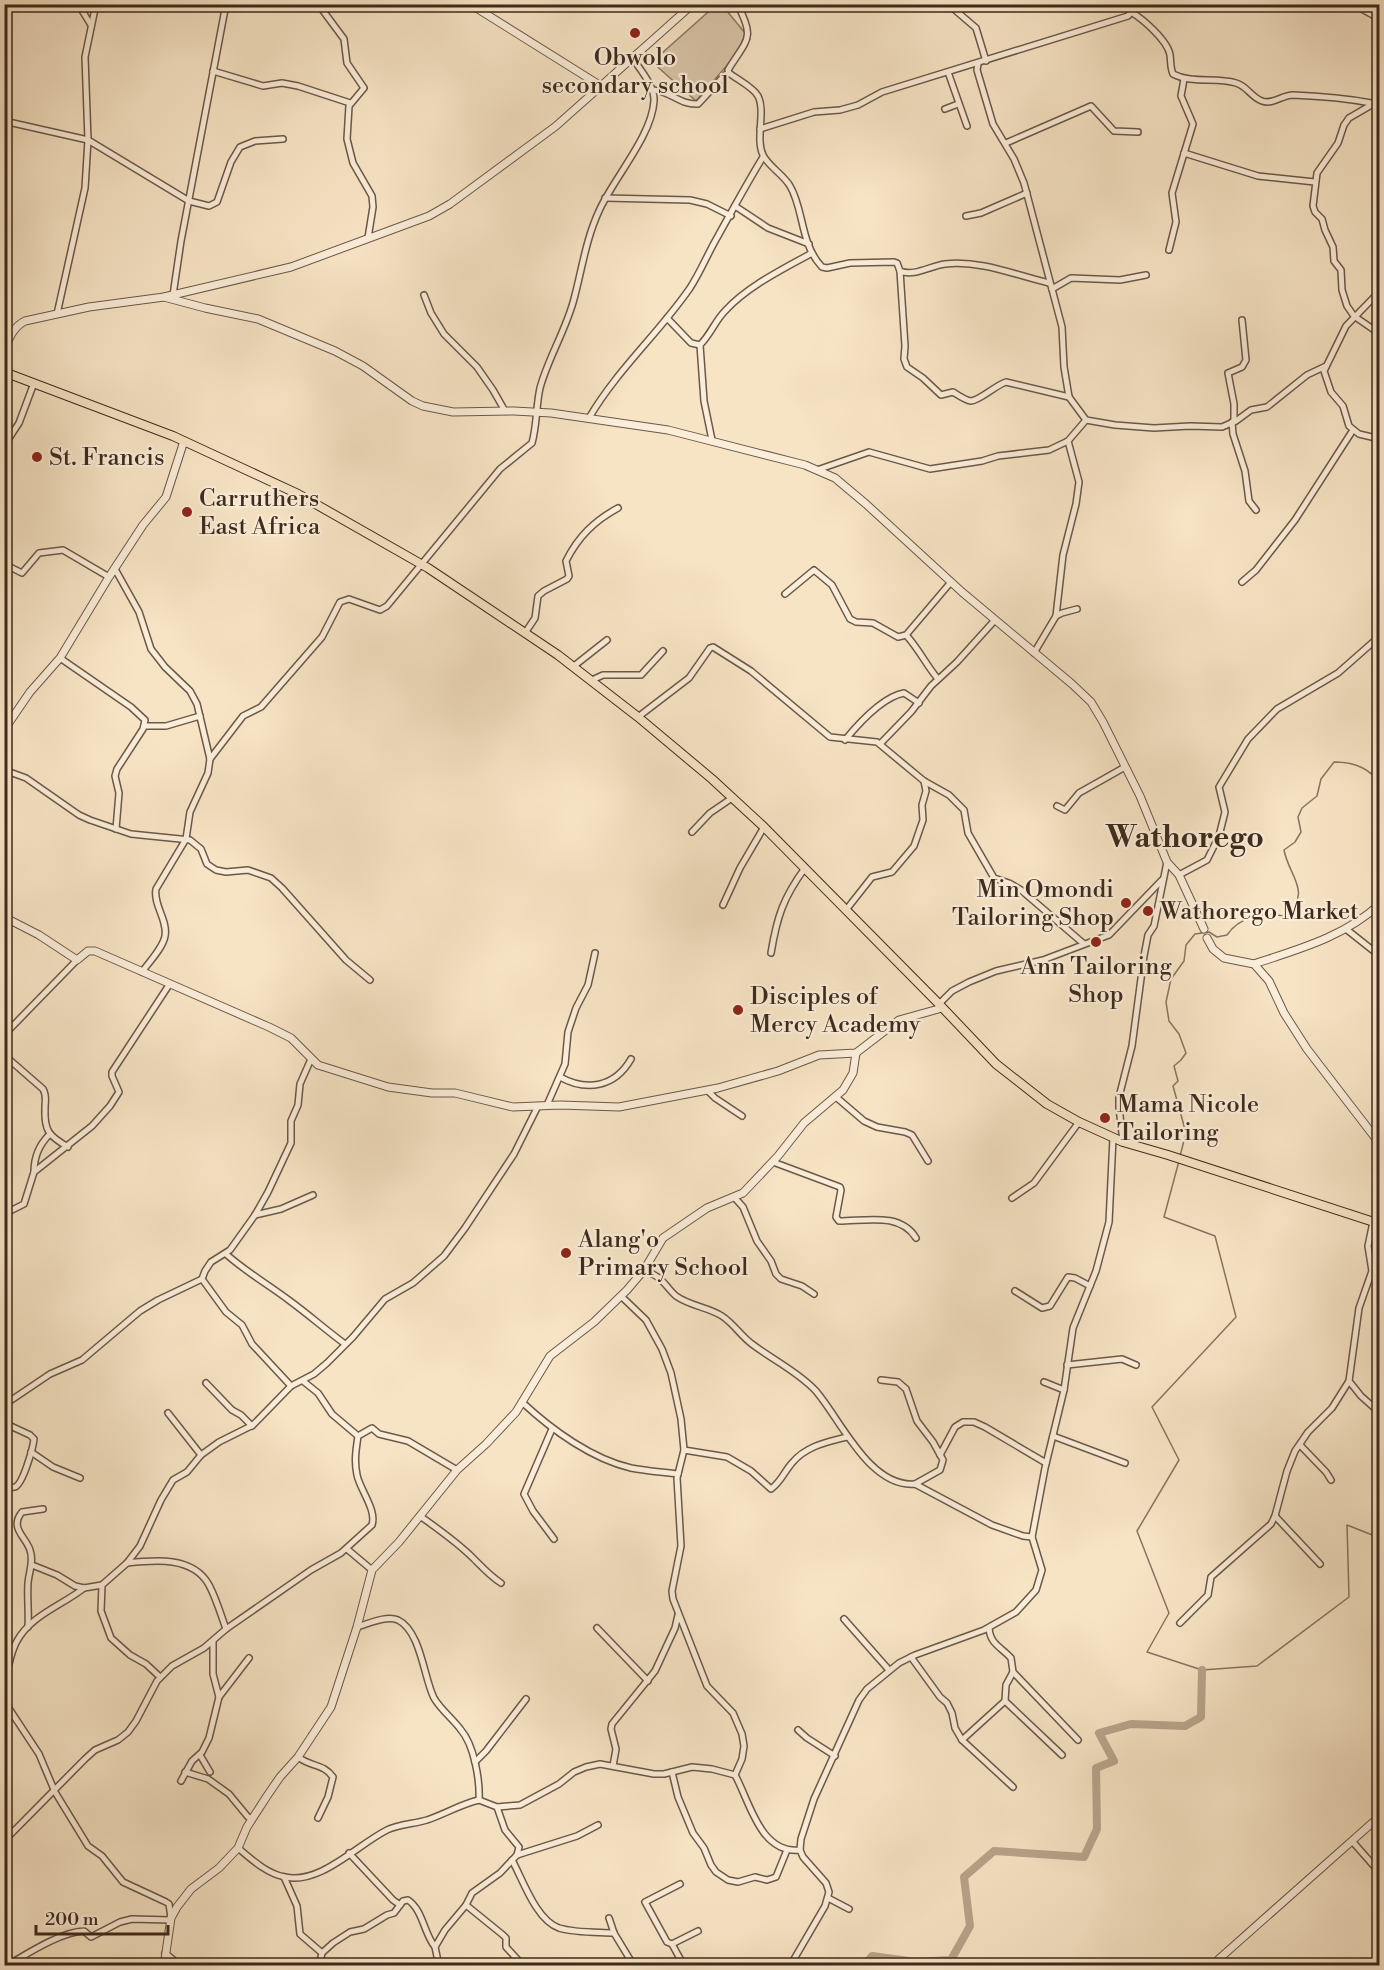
<svg xmlns="http://www.w3.org/2000/svg" width="1384" height="1970" font-family="'Libre Bodoni',serif">
  <rect width="100%" height="100%" fill="#f7e4c5"/>
  <filter id="stains"><feTurbulence type="fractalNoise" baseFrequency=".00333" numOctaves="4"/><feColorMatrix values="0 0 0 0 .2 0 0 0 0 .09 0 0 0 0 .02 0 0 0 .5 -.17"/></filter>
  <radialGradient id="worn" r=".72"><stop offset=".6" stop-color="#630" stop-opacity="0"/><stop offset="1" stop-color="#630" stop-opacity=".3"/></radialGradient>
  <polygon fill="#d8c4a8" stroke="#8b7762" stroke-width="1.5" points="716,5 722,5 750,39 696,101 652,62"/>
  <g fill="none" stroke-linecap="round" stroke-linejoin="round">
    <g stroke="#877460" stroke-width="1.5">
      <path d="M 1180,1156 L 1186,1133 L 1173,1086 L 1178,1081 L 1174,1066 L 1181,1060 L 1186,1053 L 1179,1034 L 1169,1021 L 1166,1002 L 1171,979 L 1184,961 L 1186,945 L 1195,934 L 1209,932 L 1217,937 L 1227,935 C 1239,917 1262,912 1284,916 C 1314,893 1289,877 1284,850 L 1295,842 L 1301,832 L 1298,817 L 1302,808 L 1317,796 L 1321,779 L 1334,762 C 1352,762 1370,768 1380,784"/>
      <polyline points="1179,1161 1164,1217 1215,1236 1236,1317 1152,1407 1179,1460 1137,1531 1169,1613 1147,1652 1202,1670 1257,1666 1349,1597 1347,1525 1380,1538"/>
    </g>
    <polyline stroke="#b8a58c" stroke-width="8" points="864,1966 872,1956 916,1962 951,1960 970,1926 964,1877 994,1851 1084,1857 1097,1829 1096,1768 1114,1761 1099,1733 1131,1724 1185,1726 1201,1717 1202,1670"/>
    <g stroke="#6c5847" stroke-width="8">
      <g id="minor">
        <polyline points="78,4 91,25"/>
        <polyline points="318,4 344,39 347,63 364,88 349,106 347,139 353,163 372,196 373,207 368,238"/>
        <path d="M 737,4 C 756,39 747,39 728,70 L 729,73 C 738,80 753,87 758,96 C 766,112 755,138 763,155 C 768,166 784,175 790,186 C 804,209 800,244 822,267 L 827,268 L 850,263 L 894,262 L 897,263 L 900,271 C 914,277 930,266 945,264 C 981,260 1015,275 1049,283"/>
        <polyline points="948,4 976,28 986,61"/>
        <polyline points="1353,4 1380,19"/>
        <polyline points="778,7 780,4"/>
        <path d="M 1131,12 C 1143,19 1168,41 1170,55 C 1171,61 1170,67 1173,74 C 1192,84 1215,77 1236,83 C 1247,86 1251,97 1262,101 C 1273,105 1282,95 1293,95 C 1319,96 1345,98 1371,103"/>
        <polyline points="978,64 977,70 993,124 1014,159 1024,183 1062,327 1064,367 1069,397 1086,420 1115,425 1154,428 1190,426 1222,427 1236,421 1251,410 1267,407 1307,375 1326,366"/>
        <polyline points="213,71 263,86 282,83 298,86 350,103"/>
        <polyline points="948,72 967,126"/>
        <path d="M 653,90 C 671,91 679,105 698,104 L 725,75 L 729,73"/>
        <polyline points="1380,100 1349,118 1344,125 1338,143 1317,173 1313,206 1315,212 1322,219 1325,230 1333,247 1334,261 1341,270 1342,290 1347,306 1354,316 1380,334"/>
        <polyline points="945,109 958,104"/>
        <polyline points="4,121 88,140 189,201 209,206 217,202 231,162 240,147 255,141 283,139"/>
        <polyline points="760,129 814,112 840,110 858,105 882,92 1128,16 1132,11 1129,4"/>
        <polyline points="1006,143 1091,106 1114,131 1138,132"/>
        <polyline points="1184,153 1258,176 1315,182"/>
        <polyline points="605,198 690,200 707,204 731,216"/>
        <polyline points="735,206 768,228 809,244"/>
        <polyline points="966,216 981,213 1027,193"/>
        <polyline points="1169,250 1176,222 1172,193 1193,124 1181,96 1184,79"/>
        <path d="M 900,271 L 905,346 L 904,359 L 907,367 L 923,378 L 941,395 L 953,392 C 958,395 965,400 971,401 C 979,401 996,385 1006,382 L 1069,397"/>
        <polyline points="1052,289 1071,278 1120,280 1146,275"/>
        <polyline points="1380,291 1346,326 1324,371 1331,392 1343,406 1349,426 1359,434 1380,439"/>
        <polyline points="173,295 181,241 226,4"/>
        <polyline points="424,295 431,313 444,334 477,367 493,390 505,411"/>
        <polyline points="57,314 85,188 88,140 85,57 96,4"/>
        <polyline points="667,318 691,343 700,345"/>
        <path d="M 589,418 C 617,370 659,333 690,288 C 701,271 708,253 718,236 C 733,209 747,183 763,157"/>
        <polyline points="1232,422 1233,434 1245,471 1249,501 1256,510"/>
        <polyline points="1234,422 1234,404 1228,373 1242,367 1246,360 1242,320"/>
        <path d="M 712,440 L 704,401 L 700,345 C 711,334 715,321 725,311 C 748,286 783,269 812,253"/>
        <polyline points="4,446 19,423 34,383"/>
        <polyline points="817,470 869,452 930,469 982,461 998,456 1049,450 1068,441 1086,420"/>
        <polyline points="4,566 6,565 22,573 39,553 63,550 109,577"/>
        <path d="M 115,569 L 139,612 L 151,649 L 165,667 L 190,691 L 197,704 L 210,759 L 208,773 L 190,812 L 186,839 L 156,889 C 153,905 168,920 165,936 C 163,948 149,962 142,972"/>
        <polyline points="1242,582 1256,570 1295,520 1353,430"/>
        <polyline points="785,594 814,570 832,585 850,619 856,622 873,623 898,637 906,635 951,582"/>
        <polyline points="1056,616 1063,555 1076,504 1079,482 1068,441"/>
        <path d="M 525,633 L 535,618 L 538,596 L 544,591 L 567,579 L 569,576 L 566,561 C 578,537 594,521 618,508"/>
        <path d="M 906,635 C 919,649 926,665 938,679"/>
        <polyline points="1034,653 1056,616 1062,613 1077,609"/>
        <polyline points="60,658 131,707 145,720 143,729 117,769 115,776 119,793 116,829"/>
        <polyline points="574,666 607,640"/>
        <polyline points="592,680 603,675 641,675 663,651"/>
        <polyline points="638,717 689,678 710,648 713,647 751,671 830,737 877,742 924,781 949,795 964,810 968,833 994,878 1009,883 1021,890 1084,944"/>
        <polyline points="145,726 166,726 200,716"/>
        <path d="M 845,740 C 859,723 882,697 904,693 L 919,703"/>
        <polyline points="880,744 911,712 931,686 957,662 995,620"/>
        <path d="M 210,759 L 243,716 L 261,707 L 322,637 L 340,602 L 349,599 L 380,610 L 387,606 L 500,469 L 532,443 C 537,425 536,406 540,388 C 548,358 566,330 574,299 C 582,269 586,239 599,211 C 613,179 652,136 654,101 C 655,86 640,70 632,57"/>
        <polyline points="4,770 26,778 79,815 90,820 131,834 190,840 201,849 207,864 216,870 226,872 248,870 271,878 282,888 346,960 370,980"/>
        <polyline points="1057,806 1065,810 1079,793 1125,767"/>
        <polyline points="692,832 710,813 732,798"/>
        <polyline points="1179,875 1207,860 1219,836 1225,812 1219,787 1248,739 1277,709 1338,673 1380,636"/>
        <polyline points="723,905 740,868 764,827"/>
        <polyline points="846,910 872,877 892,872 914,846 923,820 922,805 926,791 924,781"/>
        <polyline points="1346,929 1380,956"/>
        <path d="M 771,953 C 777,917 783,898 805,868"/>
        <polyline points="939,1004 952,991 969,982 996,971 1043,960 1109,935 1162,880"/>
        <polyline points="4,1035 77,960"/>
        <path d="M 4,1055 L 43,1089 C 47,1096 45,1101 45,1108 C 44,1131 49,1136 68,1147"/>
        <path d="M 560,1077 C 587,1092 615,1087 631,1059"/>
        <polyline points="708,1091 715,1098 742,1116"/>
        <polyline points="836,1097 864,1121 877,1127 905,1132 912,1135 928,1161"/>
        <polyline points="547,1105 565,1064 568,1032 576,1008 588,985 595,953"/>
        <polyline points="1123,1142 1119,1107 1119,1097 1132,1046 1144,956 1148,935 1154,926 1167,862"/>
        <path d="M 773,1162 L 840,1187 L 841,1190 L 836,1217 L 839,1221 C 866,1221 900,1212 916,1238"/>
        <path d="M 34,1172 C 34,1158 39,1145 49,1135"/>
        <polyline points="734,1197 743,1207 757,1241 771,1261 776,1274 781,1279 802,1286 814,1294"/>
        <polyline points="1012,1198 1034,1183 1079,1122"/>
        <polyline points="4,1214 24,1204 34,1172 92,1126 110,1106 119,1092 112,1076 112,1072 169,985"/>
        <polyline points="255,1215 281,1209 313,1195"/>
        <path d="M 226,1254 C 246,1272 269,1285 290,1301 C 309,1315 326,1330 345,1344"/>
        <path d="M 644,1270 C 650,1273 656,1275 660,1279 C 666,1284 670,1291 676,1296 C 690,1306 708,1307 722,1316 C 734,1324 741,1336 752,1344 C 773,1360 797,1371 815,1390 C 840,1418 869,1488 915,1484 L 992,1525 L 1023,1536 L 1032,1537"/>
        <polyline points="202,1279 226,1312 242,1325 252,1344 291,1386"/>
        <polyline points="1015,1291 1042,1308 1050,1306 1068,1277 1075,1278 1090,1286"/>
        <path d="M 621,1296 L 646,1320 L 662,1349 L 671,1373 L 681,1419 L 684,1450 L 677,1478 L 681,1546 L 672,1591 L 673,1599 L 707,1686 L 733,1713 L 742,1734 L 744,1746 L 742,1759 L 735,1775 C 750,1802 760,1854 800,1850"/>
        <polyline points="1067,1365 1122,1359 1136,1365"/>
        <polyline points="881,1380 898,1382 906,1389 917,1421 933,1442 943,1460 940,1470 915,1484"/>
        <polyline points="303,1381 318,1393 332,1414 358,1436"/>
        <polyline points="1349,1381 1361,1396 1380,1413"/>
        <polyline points="1044,1382 1064,1390"/>
        <polyline points="206,1383 232,1410 241,1415 252,1426"/>
        <path d="M 523,1403 C 552,1430 592,1459 631,1468 C 646,1471 662,1472 678,1474"/>
        <polyline points="4,1405 50,1374 82,1360 140,1311 158,1300 202,1279 205,1271 211,1262 230,1250 255,1215 268,1192 291,1143 291,1121 298,1105 300,1084 311,1059"/>
        <polyline points="168,1413 201,1455"/>
        <path d="M 4,1423 L 30,1435 L 34,1439 C 33,1448 23,1484 15,1487 C 12,1488 8,1486 4,1486"/>
        <polyline points="552,1429 524,1494 533,1511 554,1539"/>
        <polyline points="1053,1436 1125,1463"/>
        <polyline points="1300,1445 1326,1472 1331,1480"/>
        <path d="M 684,1450 L 727,1457 L 751,1471 L 771,1489 C 781,1482 784,1472 792,1463 C 806,1446 827,1442 847,1437"/>
        <polyline points="31,1452 53,1467 80,1478"/>
        <polyline points="940,1455 955,1427 963,1422 974,1422 985,1427 1046,1463"/>
        <path d="M 420,1516 C 438,1529 457,1542 473,1558 C 482,1567 490,1576 501,1583"/>
        <polyline points="1275,1516 1320,1564"/>
        <polyline points="347,1549 372,1570"/>
        <path d="M 127,1563 C 155,1560 193,1556 209,1585 C 216,1598 221,1615 226,1629"/>
        <polyline points="32,1565 57,1575 75,1586 84,1588 102,1585"/>
        <polyline points="844,1619 889,1670"/>
        <polyline points="1180,1623 1208,1595 1211,1577 1271,1524 1275,1516 1287,1471 1295,1451 1308,1432 1332,1408 1349,1381 1359,1308 1372,1271 1368,1246 1373,1222"/>
        <path d="M 28,1627 C 29,1612 27,1598 28,1583 C 29,1572 34,1561 30,1550 C 26,1537 9,1528 22,1512 L 43,1509"/>
        <path d="M 357,1627 C 368,1624 386,1615 398,1620 C 421,1631 424,1679 434,1698 C 441,1710 453,1719 461,1730 C 474,1745 480,1780 479,1800"/>
        <polyline points="597,1628 648,1681"/>
        <path d="M 989,1628 C 990,1644 1001,1647 1011,1658 L 1013,1672 L 1078,1740"/>
        <polyline points="213,1642 213,1674 219,1697"/>
        <polyline points="911,1657 940,1697 947,1703 952,1713 955,1728 962,1740 1013,1787"/>
        <polyline points="160,1677 146,1664 130,1655 111,1638 101,1611 102,1585 127,1563 140,1546 161,1500 173,1480 187,1472 201,1455 219,1442 253,1425 291,1386 314,1374 327,1363 353,1337 385,1299 413,1283 444,1256 465,1228 514,1154 538,1106"/>
        <path d="M 4,1682 C 9,1668 10,1653 17,1641 C 31,1615 63,1605 84,1588"/>
        <polyline points="4,1701 39,1754 55,1792 88,1846 102,1856 123,1882 166,1902 169,1904 171,1918"/>
        <polyline points="1005,1701 1062,1755"/>
        <polyline points="798,1730 807,1738 835,1756"/>
        <polyline points="962,1740 1005,1701 1006,1685 1013,1672"/>
        <polyline points="200,1755 210,1772"/>
        <path d="M 298,1757 C 311,1767 324,1764 333,1777 L 328,1797 L 318,1818"/>
        <polyline points="475,1762 486,1751 526,1699"/>
        <polyline points="613,1766 616,1749 611,1729 612,1724 655,1671 675,1628 678,1615"/>
        <polyline points="185,1772 208,1779 229,1794 248,1817 252,1819"/>
        <polyline points="672,1772 678,1797 693,1833 704,1848 711,1865 716,1872 728,1880 738,1882 755,1877 767,1880 776,1877 787,1850"/>
        <polyline points="181,1781 192,1761 202,1752 209,1738 219,1697 249,1658"/>
        <polyline points="4,1787 6,1788"/>
        <path d="M 4,1841 L 85,1759 L 95,1750 L 118,1740 L 128,1732 L 136,1721 L 157,1681 L 172,1666 L 204,1648 L 226,1629 L 311,1570 L 341,1553 L 372,1525 C 377,1510 360,1490 357,1475 C 354,1461 356,1450 358,1436 L 372,1428 L 379,1434 L 408,1441 L 457,1470"/>
        <polyline points="1352,1841 1374,1866"/>
        <path d="M 238,1848 C 251,1859 267,1874 285,1877 C 320,1885 357,1845 387,1830 C 399,1824 414,1824 427,1820 C 445,1814 461,1804 479,1800 L 497,1807 L 520,1805 L 559,1784 L 574,1772 L 586,1767 L 600,1764 L 654,1774 L 664,1774 L 692,1767 L 712,1769 L 735,1775"/>
        <polyline points="349,1853 393,1900 400,1905"/>
        <polyline points="517,1855 577,1836 598,1825"/>
        <path d="M 512,1860 C 523,1880 536,1920 559,1928 C 576,1933 596,1932 614,1933"/>
        <polyline points="284,1877 297,1906 300,1934 322,1953"/>
        <polyline points="680,1884 645,1902 667,1942 672,1944 684,1966"/>
        <polyline points="828,1898 849,1909"/>
        <polyline points="466,1905 503,1935 506,1938 506,1947 518,1960"/>
        <polyline points="609,1918 614,1933 634,1966"/>
        <polyline points="672,1944 698,1931"/>
        <polyline points="165,1953 181,1966"/>
        <path d="M 6,1966 C 27,1954 60,1932 84,1931 L 91,1937 L 120,1922 L 132,1919 L 170,1920"/>
        <path d="M 319,1966 L 322,1953 L 333,1943 L 350,1932 L 364,1929 L 387,1915 L 394,1913 L 403,1901 L 408,1900 C 423,1910 424,1934 435,1947"/>
        <polyline points="439,1966 435,1947 445,1930 466,1905 472,1893 500,1873 517,1855 519,1847 505,1830 497,1807"/>
        <polyline points="790,1966 825,1906 829,1892 826,1883 803,1857 800,1850 801,1839 814,1799 859,1700 867,1689 899,1663 915,1655 984,1630 1016,1612 1036,1590 1042,1570 1032,1537 1045,1468 1064,1390 1073,1328 1096,1271 1109,1222 1113,1138"/>
      </g>
    </g>
    <g stroke="#6c5847" stroke-width="9">
      <g id="tertiary">
        <polyline points="470,4 601,86"/>
        <polyline points="164,297 205,308 258,319 335,351 363,366 412,401 423,406 453,412 514,411 551,413 668,430 805,465 835,478 866,504 962,592 1072,684 1091,702 1103,722 1140,796 1167,862 1179,875 1204,929"/>
        <path d="M 4,350 C 9,339 13,327 25,321 L 89,307 L 164,297 L 291,267 L 429,216 L 450,204 L 556,126 L 693,4"/>
        <polyline points="4,730 30,692 60,658 109,577 143,525 166,497 184,441"/>
        <polyline points="4,917 39,935 77,960 88,951 95,951 269,1027 291,1038 318,1065 388,1087 432,1093 455,1093 513,1107 560,1105 619,1107 718,1088 778,1071 819,1055 856,1053 899,1020 942,1008"/>
        <polyline points="1207,938 1213,949 1224,958 1254,964 1269,981 1284,1013 1307,1049 1380,1144"/>
        <path d="M 1254,964 C 1299,949 1344,937 1380,904"/>
        <polyline points="164,1966 171,1918 177,1907 191,1889 219,1868 238,1848 247,1827 267,1796 280,1777 298,1757 331,1707 357,1627 372,1570 399,1542 457,1470 486,1444 516,1412 550,1356 594,1322 627,1290 644,1270 663,1238 707,1208 743,1193 778,1156 804,1123 843,1090 853,1073 856,1053"/>
        <polyline points="1211,1966 1380,1816"/>
      </g>
    </g>
    <g stroke="#3e2a1d" stroke-width="10">
      <polyline id="primary" points="4,372 173,436 298,494 428,568 558,655 638,717 712,779 764,827 939,1004 996,1064 1047,1104 1079,1122 1123,1142 1168,1155 1380,1224"/>
    </g>
    <use href="#minor" stroke="#faedd9" stroke-width="5"/>
    <use href="#tertiary" stroke="#faedd9" stroke-width="7"/>
    <use href="#primary" stroke="#f7e4c5" stroke-width="8"/>
  </g>
  <g fill="#8f2418" stroke="#faedd9" stroke-width="2">
    <circle cx="635" cy="33" r="6"/>
    <circle cx="37" cy="457" r="6"/>
    <circle cx="187" cy="512" r="6"/>
    <circle cx="1126" cy="903" r="6"/>
    <circle cx="1148" cy="911" r="6"/>
    <circle cx="1096" cy="942" r="6"/>
    <circle cx="738" cy="1010" r="6"/>
    <circle cx="1105" cy="1118" r="6"/>
    <circle cx="566" cy="1253" r="6"/>
  </g>
  <g text-anchor="middle" stroke-width="4.5" stroke-linejoin="round" paint-order="stroke">
    <g font-size="24" fill="#3e2a1d" stroke="#faedd9" text-anchor="start">
      <text x="635" y="65" text-anchor="middle">Obwolo<tspan x="635" dy="28">secondary school</tspan></text>
      <text x="49" y="465">St. Francis</text>
      <text x="199" y="506">Carruthers<tspan x="199" dy="28">East Africa</tspan></text>
      <text x="1114" y="897" text-anchor="end">Min Omondi<tspan x="1114" dy="28">Tailoring Shop</tspan></text>
      <text x="1160" y="919">Wathorego Market</text>
      <text x="1096" y="974" text-anchor="middle">Ann Tailoring<tspan x="1096" dy="28">Shop</tspan></text>
      <text x="750" y="1004">Disciples of<tspan x="750" dy="28">Mercy Academy</tspan></text>
      <text x="1117" y="1112">Mama Nicole<tspan x="1117" dy="28">Tailoring</tspan></text>
      <text x="578" y="1247">Alang'o<tspan x="578" dy="28">Primary School</tspan></text>
    </g>
    <g font-size="30" font-weight="bold" fill="#3e2a1d" stroke="#faedd9">
      <text x="1185" y="847">Wathorego</text>
    </g>
  </g>
  <rect width="1384" height="1970" fill="none" stroke="#f7e4c5" stroke-width="24"/>
  <rect x="6" y="6" width="1372" height="1958" fill="none" stroke="#3e2a1d" stroke-width="3"/>
  <rect x="12" y="12" width="1360" height="1946" fill="none" stroke="#3e2a1d" stroke-width="1.5"/>
  <path d="M36 1925v9h132v-9" fill="none" stroke="#3e2a1d" stroke-width="3"/>
  <text x="45" y="1925" font-size="18" fill="#3e2a1d" stroke="#faedd9" stroke-width="4.5" paint-order="stroke">200 m</text>
  <rect width="100%" height="100%" filter="url(#stains)"/>
  <rect width="100%" height="100%" fill="url(#worn)"/>
</svg>
